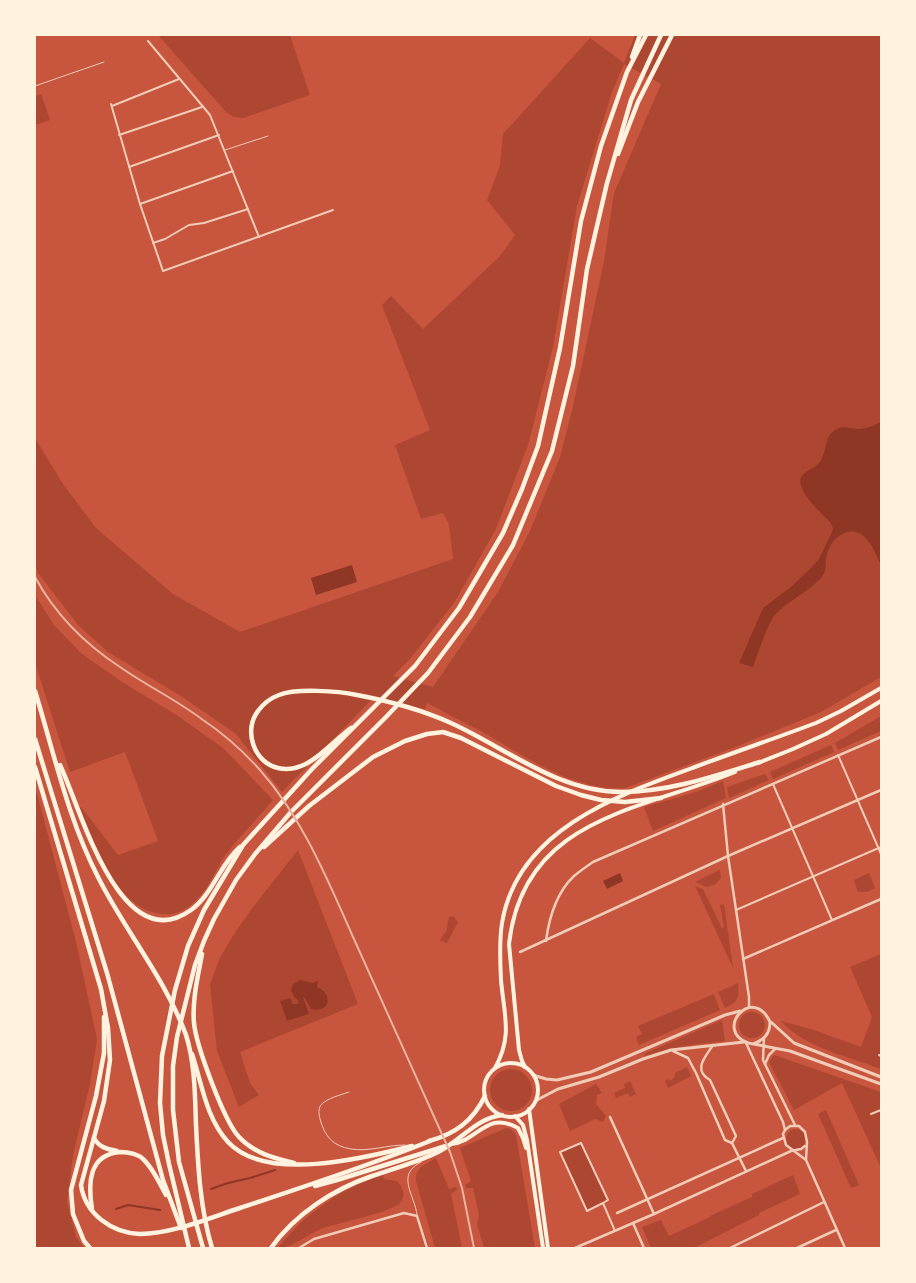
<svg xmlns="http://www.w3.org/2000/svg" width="916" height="1283" font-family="'IBM Plex Sans',sans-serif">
  <rect width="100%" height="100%" fill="#c8553d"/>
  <g fill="#ae4732" fill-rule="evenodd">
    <polygon points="158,35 290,35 310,95 243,118 234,117 226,112"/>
    <path d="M 635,35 L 881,35 L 881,677 L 821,712 L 733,748 L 625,788 C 575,791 529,759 488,735 C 468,724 447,714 427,703 L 425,709 L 374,697 L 282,792 L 236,734 L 184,698 L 108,652 L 78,625 L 38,573 L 35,565 L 35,438 L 63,484 L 96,528 L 173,594 L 240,632 L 453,559 L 449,524 L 443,513 L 421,519 L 395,445 L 430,430 L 382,305 L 391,296 L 423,329 L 500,256 L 515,235 L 487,200 L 500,165 L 503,134 L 590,38 L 624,63 ZM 624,64 L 661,84 L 614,193 L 604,261 L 572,411 L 560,457 L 530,531 L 498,592 L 433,687 L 393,676 L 409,660 L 454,603 L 496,529 L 528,445 L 553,347 L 577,206 L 612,92 Z"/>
    <polygon points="41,94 50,120 35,125 35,96"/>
    <path d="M 35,595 L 54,625 L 81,653 L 119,680 L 178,716 L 223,748 L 273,800 C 258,818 241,835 226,854 C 215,870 208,892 192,904 C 184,911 175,915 165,914 C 117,913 96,844 79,808 L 81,807 L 118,855 L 158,841 L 125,752 L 70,772 L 35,663 Z"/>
    <polygon points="881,716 881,731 838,750 835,743"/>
    <polygon points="831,745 834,752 773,779 770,772"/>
    <polygon points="765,774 769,780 729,798 727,787"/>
    <polygon points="723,781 726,798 653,831 644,807 696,792"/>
    <polygon points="35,786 76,942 97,1039 90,1084 73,1155 67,1201 76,1237 84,1248 35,1248"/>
    <polygon points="298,850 358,1004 240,1052 250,1083 259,1095 239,1107 217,1051 210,984 220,958 232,937 253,907"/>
    <polygon points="720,870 721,878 716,884 707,887 695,882"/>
    <polygon points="869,873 875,888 867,892 858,892 854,880"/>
    <polygon points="695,886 703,889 722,928 724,927 720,905 724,904 733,968"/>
    <polygon points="450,916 454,917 458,922 447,943 440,940 447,930 448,920"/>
    <path d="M 881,954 L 881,1069 C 850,1057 803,1047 781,1021 L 811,1029 L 861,1047 L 872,1017 L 850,967 Z"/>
    <path d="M 738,983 C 739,998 739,1001 725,1008 L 718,992 Z"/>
    <polygon points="714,994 720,1010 639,1045 636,1037 642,1034 638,1026"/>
    <circle cx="752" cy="1025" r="13"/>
    <path d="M 722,1020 L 725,1041 C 696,1044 672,1047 644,1056 L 644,1054 Z"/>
    <polygon points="774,1055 881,1092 881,1168 842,1083 794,1110 769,1062"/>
    <path d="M 687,1067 L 691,1076 L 668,1088 L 665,1081 L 668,1079 L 669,1081 C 673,1080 675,1077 675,1073 Z"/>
    <circle cx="511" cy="1090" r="21"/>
    <polygon points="630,1081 636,1094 630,1097 628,1093 616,1098 614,1093 625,1088 624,1084"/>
    <polygon points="596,1084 602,1093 597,1095 596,1104 606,1116 603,1122 595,1119 570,1131 559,1104"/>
    <polygon points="826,1110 859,1185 851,1188 818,1114"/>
    <polygon points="506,1128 511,1129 516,1135 535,1248 484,1248 477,1225 479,1215 473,1188 466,1188 465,1185 471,1181 460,1148"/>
    <circle cx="796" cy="1139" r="10"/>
    <polygon points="581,1143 608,1200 586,1211 560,1152"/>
    <path d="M 436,1158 L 449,1189 L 456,1187 L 457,1190 L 451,1194 L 462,1248 L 435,1248 L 416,1181 C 415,1167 426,1164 436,1158 Z"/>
    <path d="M 383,1175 L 384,1179 L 397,1181 C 403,1188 407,1196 399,1204 C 392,1211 340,1223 326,1227 C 310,1232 293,1248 278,1248 C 304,1214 342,1188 383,1175 Z"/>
    <polygon points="793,1175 800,1194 759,1213 759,1215 694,1248 651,1248 642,1227 661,1220 669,1236 710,1217 710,1216 752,1197 752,1194"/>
  </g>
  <g fill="#8f3625">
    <path d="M 881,422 L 881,562 L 880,563 C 876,556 874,548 869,542 C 855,522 833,533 827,554 C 824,566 829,572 817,582 C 804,594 787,602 775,615 C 768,622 757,656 753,667 L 739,663 L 763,608 L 792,586 L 812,567 L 819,559 L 832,532 L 833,528 L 830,522 C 822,514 793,488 802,476 C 808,468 816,470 822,458 C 827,448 825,434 837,429 C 844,425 851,429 859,429 C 867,429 874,425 881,422 Z"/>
    <polygon points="352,565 357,582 316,595 311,578"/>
    <polygon points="620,873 623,881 607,889 603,881"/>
    <path d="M 300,980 L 312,983 L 318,981 L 317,987 C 334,994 330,1014 311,1009 L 305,998 L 303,997 L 309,1014 L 287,1021 L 280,1001 L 290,998 L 293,1004 L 298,1004 L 298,1000 L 294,997 L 291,990 L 293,984 Z"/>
  </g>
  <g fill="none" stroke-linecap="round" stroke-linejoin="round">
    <g stroke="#8f3625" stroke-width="2">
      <polyline points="211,1189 228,1183 250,1178 275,1170"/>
      <polyline points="116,1209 128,1205 160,1210"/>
    </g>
    <g stroke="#f1ccb7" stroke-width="1">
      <polyline points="35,86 104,62"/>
      <polyline points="225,150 268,136"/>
      <path d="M 349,1092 C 341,1095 327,1098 321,1105 C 318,1109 319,1114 320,1119 C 325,1137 333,1146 351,1149 C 368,1152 387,1145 405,1145"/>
      <path d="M 417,1215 C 415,1195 395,1175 421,1162"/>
    </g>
    <g stroke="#f1ccb7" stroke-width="2">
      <polyline points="148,41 210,115 259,237"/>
      <polyline points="111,104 140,204 163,271 333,210"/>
      <polyline points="112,106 179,79"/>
      <polyline points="119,135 202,107"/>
      <polyline points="129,167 219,135"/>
      <polyline points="140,204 233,171"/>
      <polyline points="153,243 165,239 189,225 204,223 248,209"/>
      <polyline points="838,755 881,854"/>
      <polyline points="773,784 832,920"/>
      <polyline points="736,910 881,847"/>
      <polyline points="879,1055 881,1056"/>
      <polyline points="871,1114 881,1110"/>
      <polyline points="603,1203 587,1211 560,1152 581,1143 608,1200 603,1203 615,1231"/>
    </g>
    <g stroke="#f1ccb7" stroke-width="2.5">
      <polyline points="723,804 728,856 749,997 749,1007"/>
      <path d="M 546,941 C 549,918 556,893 574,876 C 580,871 587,866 593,862 L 881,737"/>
      <polyline points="520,952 728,856 881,790"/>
      <polyline points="743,959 881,899"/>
      <polyline points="764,1038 763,1060 795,1125"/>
      <polyline points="746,1043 783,1122 785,1130"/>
      <path d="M 673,1051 L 688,1058 L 696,1073 L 725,1140 L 732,1143 L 736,1136 L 710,1080 C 692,1070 706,1056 713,1045"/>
      <polyline points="765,1064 769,1055 775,1049"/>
      <polyline points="610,1117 654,1214"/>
      <polyline points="732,1143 746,1171"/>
      <polyline points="806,1160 786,1145 783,1134 785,1130 790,1126 799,1126 805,1132 807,1142 806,1160 845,1248"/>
      <polyline points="617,1213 783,1138"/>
      <polyline points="633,1223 644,1248"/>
      <polyline points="299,1248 314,1239 404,1213 417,1216 427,1248"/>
      <polyline points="575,1248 654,1214 791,1151 801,1149 805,1146"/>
      <polyline points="730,1248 824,1202"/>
      <polyline points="797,1248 836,1230"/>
    </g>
    <g stroke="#f1ccb7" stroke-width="3">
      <polyline points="771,1022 794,1043 881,1077"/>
      <path d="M 753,1044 C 764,1040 770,1034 770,1022 C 753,984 713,1030 748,1043 L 790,1051 L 881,1084"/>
      <polyline points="533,1075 546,1079 557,1080 591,1072 725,1015 740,1011"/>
      <polyline points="535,1101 558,1089 599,1077 643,1059 671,1050 744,1042"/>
    </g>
    <g stroke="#fff3e0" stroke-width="4">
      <circle cx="511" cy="1090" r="27"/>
      <polyline points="529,1109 548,1248"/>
      <polyline points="515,1116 523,1125 527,1140 543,1248"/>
      <path d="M 451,1144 C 479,1141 486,1110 518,1128 L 523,1138 L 526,1148"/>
    </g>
    <g stroke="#fff3e0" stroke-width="4">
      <polyline points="758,763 793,749 826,734 881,701"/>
      <path d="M 525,1067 L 522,1061 L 519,1050 L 509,944 C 523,818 639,811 735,772"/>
      <path d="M 495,1068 C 513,1036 504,1015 501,980 C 500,961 499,942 502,923 C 517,830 618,795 695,767 C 735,752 776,738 816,723 L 841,711 L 881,688"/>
    </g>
    <g stroke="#fff3e0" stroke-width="4.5">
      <polyline points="632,57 640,35"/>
      <polyline points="618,154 638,102 672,35"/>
      <path d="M 35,691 C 54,753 68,819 98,877 C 125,931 165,978 186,1035 C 195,1063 195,1096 196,1125 C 198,1166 200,1208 212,1248"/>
      <path d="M 351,728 C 330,743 308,775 278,768 C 254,763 243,730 258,711 C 263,704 271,698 279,695 C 296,688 338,691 357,695 C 389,701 422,710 451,723 C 506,748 558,792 621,792 C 669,792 715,776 760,762"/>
      <polyline points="35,739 107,973 163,1180 181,1228"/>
      <path d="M 60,765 C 80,806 120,961 191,910 C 213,894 220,864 240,847"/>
      <path d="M 35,767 L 101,989 L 108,1028 L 110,1060 L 104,1101 L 81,1185 C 85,1214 112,1233 140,1234 C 172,1234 209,1218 240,1208 C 303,1187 368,1166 430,1141"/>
      <polyline points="264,847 309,806 373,757 405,741 427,734 443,732 461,738 556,786 581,795 601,800 625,802 661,798"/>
      <path d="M 202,954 C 198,976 192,1000 194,1023 C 196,1045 224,1121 239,1137 C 254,1153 273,1158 294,1163"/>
      <path d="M 192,1054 C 202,1084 206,1118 228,1142 C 266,1183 365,1158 412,1146"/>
      <path d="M 94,1138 C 99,1147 106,1149 117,1151"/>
      <path d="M 429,1141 C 455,1134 473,1121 485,1096"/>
      <polyline points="315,1186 337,1180 446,1146"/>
      <path d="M 92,1209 C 88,1184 88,1154 121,1152 C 128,1152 138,1154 143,1159 C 153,1168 160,1184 166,1195"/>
      <polyline points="90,1248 84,1241 73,1214 71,1190 96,1096 104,1053 104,1017"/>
      <polyline points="189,1248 169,1164 163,1135 160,1103 162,1056 175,990 188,946 204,910 243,845 312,769 415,666 459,608 503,533 522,489 538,446 560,348 581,221 601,146 627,72 646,35"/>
      <polyline points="203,1248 179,1162 173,1110 173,1066 177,1037 195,965 204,941 214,919 236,880 255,854 291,812 386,717 428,673 470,617 513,545 552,451 573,366 587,269 607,183 631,100 661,35"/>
      <path d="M 271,1248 C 295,1214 334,1189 372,1176 C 395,1168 419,1162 440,1151 C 461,1140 477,1118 502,1115"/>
    </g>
    <path stroke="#e9b49f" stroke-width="2" d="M 35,577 C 55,614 85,644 120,667 C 147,686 177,700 203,720 C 224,734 243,751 260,770 C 305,821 330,886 358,948 C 389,1016 420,1084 450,1152 L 462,1188 L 474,1248"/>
  </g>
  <rect width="916" height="1283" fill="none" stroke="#fff3e0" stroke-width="72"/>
</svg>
